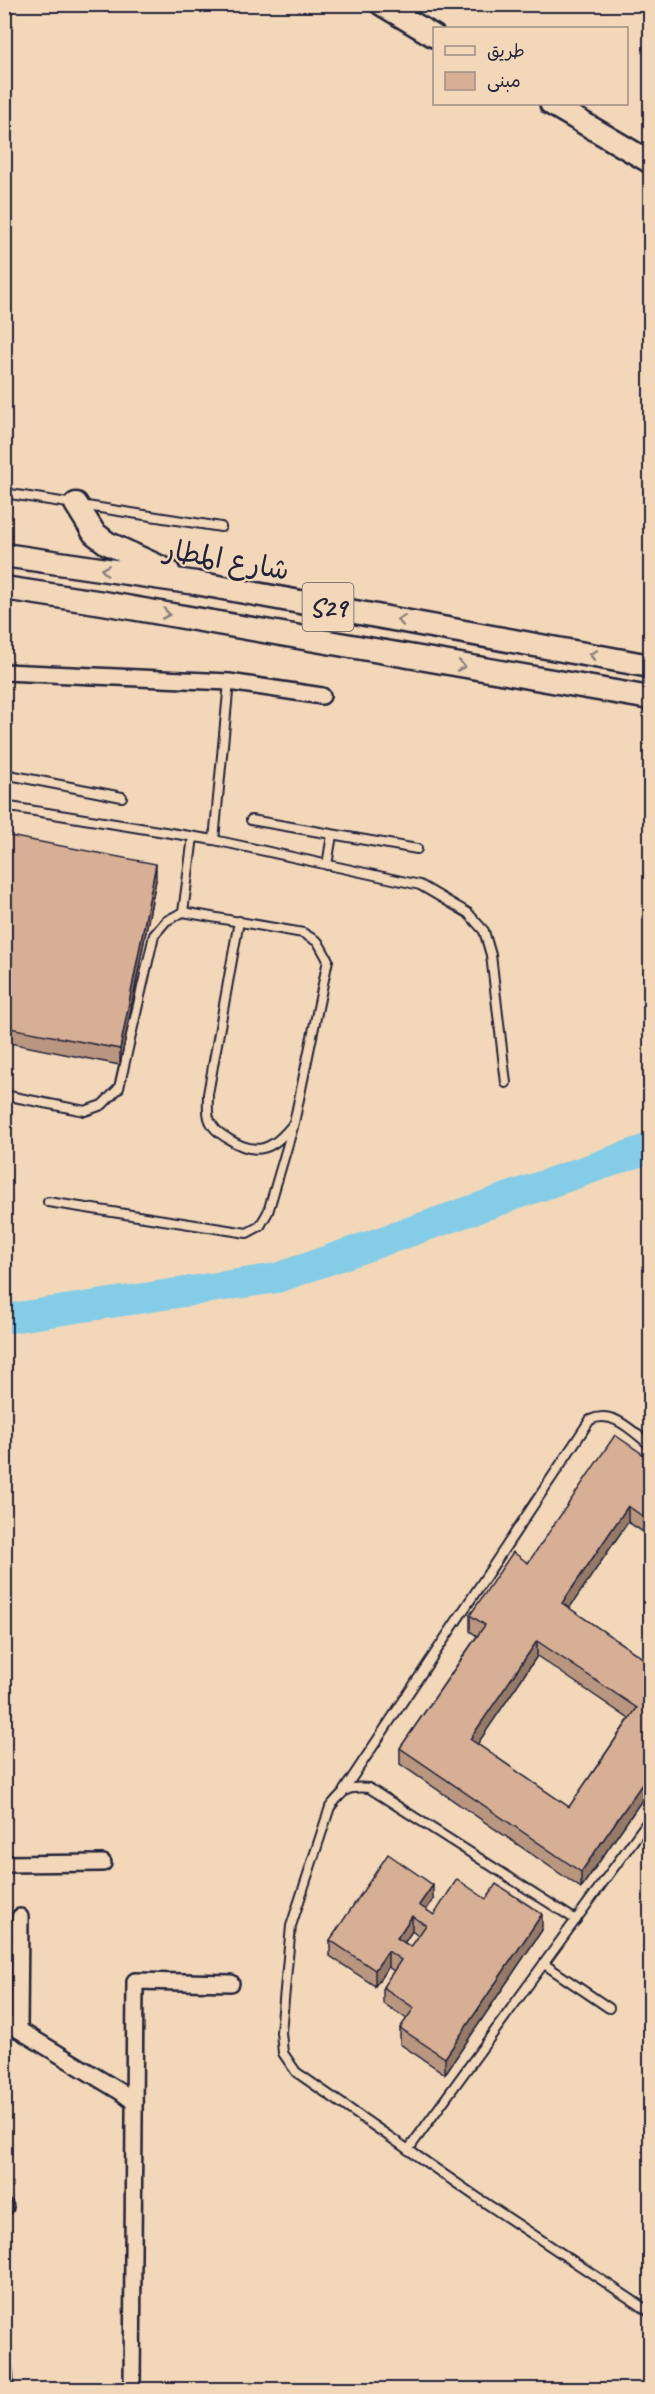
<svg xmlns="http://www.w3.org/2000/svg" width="655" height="2394" font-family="Caveat,'Playpen Sans Arabic',sans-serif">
  <rect width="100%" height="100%" fill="#f2d8b9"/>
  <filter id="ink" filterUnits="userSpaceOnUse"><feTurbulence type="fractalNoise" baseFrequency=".0167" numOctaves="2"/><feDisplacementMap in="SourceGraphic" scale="12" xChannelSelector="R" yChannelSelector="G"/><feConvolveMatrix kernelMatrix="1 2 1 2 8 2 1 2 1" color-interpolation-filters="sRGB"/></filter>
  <g filter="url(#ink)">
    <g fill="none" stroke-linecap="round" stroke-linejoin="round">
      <polyline stroke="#85cde6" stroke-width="30" points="4,1319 277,1278 650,1148"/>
      <g stroke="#22223b" stroke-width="12">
        <g id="lane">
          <polyline points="4,493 221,527"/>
          <polyline points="4,774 122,797"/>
          <polyline points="4,806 214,840 420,885 468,913 484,931 491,955 506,1083"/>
          <polyline points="251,820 417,849"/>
          <polyline points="214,840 229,682"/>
          <polyline points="327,865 332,835"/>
          <polyline points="183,912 193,837"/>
          <path d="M 4,1095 L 85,1111 L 102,1105 L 119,1088 L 154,935 L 166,921 L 183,912 L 303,933 L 318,942 L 328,960 L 294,1123 C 274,1149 257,1158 227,1138 C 219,1133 212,1128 209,1118 C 207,1111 208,1101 208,1094 L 239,921"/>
          <polyline points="48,1202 247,1233 260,1226 268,1212 293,1127"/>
          <path d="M 344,1790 L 590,1420 C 613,1409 632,1431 650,1445"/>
          <path d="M 576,1920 L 369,1788 C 346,1786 344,1790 330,1807 L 291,1926 L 281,2032 L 283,2053 L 296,2072 L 478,2198 L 650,2312"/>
          <polyline points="544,1964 609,2008"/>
          <polyline points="408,2150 650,1818"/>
        </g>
      </g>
      <g stroke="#22223b" stroke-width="20">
        <g id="street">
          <polyline points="4,672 229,682 322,696"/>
          <polyline points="4,1864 103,1863"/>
          <polyline points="4,2023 19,2030 121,2092 134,2102"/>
          <polyline points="19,2030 20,1917"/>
          <polyline points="4,2207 5,2207"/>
          <polyline points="4,2372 5,2390"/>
          <polyline points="132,2390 135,1981 231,1983"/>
        </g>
      </g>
      <g stroke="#22223b" stroke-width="26">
        <g id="secondary">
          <polyline points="381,4 434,36"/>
          <polyline points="551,104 650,162"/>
        </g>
      </g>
      <g stroke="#22223b" stroke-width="27">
        <g id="primary">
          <polyline points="76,504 94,533 107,543 168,571"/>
          <polyline points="4,555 196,583 650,666"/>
          <polyline points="4,588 103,603 650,698"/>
        </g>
      </g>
      <use href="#lane" stroke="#f2d8b9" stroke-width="8"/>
      <use href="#street" stroke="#f2d8b9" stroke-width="15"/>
      <use href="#secondary" stroke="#f2d8b9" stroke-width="21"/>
      <use href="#primary" stroke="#f2d8b9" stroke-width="22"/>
    </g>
    <g fill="#b9967f" stroke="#22223b" stroke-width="1.5" fill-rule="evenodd">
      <polygon points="4,835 156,880 120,1065 4,1042"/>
      <path d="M 651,1460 L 651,1537 L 628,1522 L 569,1608 L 651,1664 L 651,1787 L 581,1888 L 400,1764 L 400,1748 L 477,1636 L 470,1631 L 470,1615 L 528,1563 ZM 537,1656 L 629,1719 L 569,1807 L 477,1744 Z"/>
      <path d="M 486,1899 L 542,1930 L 445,2074 L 400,2044 L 400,2028 L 407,2019 L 383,2003 L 383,1987 L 394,1971 L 388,1967 L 375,1986 L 330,1956 L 330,1940 L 433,1900 L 426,1910 L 434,1915 ZM 412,1931 L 418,1936 L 411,1947 L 404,1943 Z"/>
    </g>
    <g fill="#967a68" stroke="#22223b" stroke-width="1.5">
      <polygon points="156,864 156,880 120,1065 120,1049"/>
      <polygon points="628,1506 628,1522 562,1619 562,1603"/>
      <polygon points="537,1641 537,1656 470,1755 470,1739"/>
      <polygon points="651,1771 651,1787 581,1888 581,1872"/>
      <polygon points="433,1885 433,1900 419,1920 419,1905"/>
      <polygon points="542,1914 542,1930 445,2074 445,2058"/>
      <polygon points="412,1916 412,1931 397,1954 397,1938"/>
      <polygon points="388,1951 388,1967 375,1986 375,1970"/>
    </g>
    <g fill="#d7af94" stroke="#22223b" stroke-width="1.5" fill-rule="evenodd">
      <polygon points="4,835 156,864 120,1049 4,1027"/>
      <path d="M 615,1435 L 651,1460 L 651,1522 L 628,1506 L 562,1603 L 651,1664 L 651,1771 L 581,1872 L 400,1748 L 485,1625 L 470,1615 L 513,1552 L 528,1563 ZM 537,1641 L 637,1708 L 569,1807 L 470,1739 Z"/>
      <path d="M 388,1854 L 433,1885 L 419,1905 L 434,1915 L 457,1879 L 486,1899 L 496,1884 L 542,1914 L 445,2058 L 400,2028 L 414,2008 L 383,1987 L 401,1960 L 388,1951 L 375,1970 L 330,1940 ZM 412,1916 L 426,1925 L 411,1947 L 397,1938 Z"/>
    </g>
    <defs><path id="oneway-chevron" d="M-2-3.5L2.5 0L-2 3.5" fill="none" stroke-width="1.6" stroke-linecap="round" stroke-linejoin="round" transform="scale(1.5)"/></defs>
    <g stroke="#8a7d7a">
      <use href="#oneway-chevron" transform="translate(105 570) rotate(-172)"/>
      <use href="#oneway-chevron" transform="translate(166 614) rotate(10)"/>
      <use href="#oneway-chevron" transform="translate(401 620) rotate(-170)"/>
      <use href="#oneway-chevron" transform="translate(593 655) rotate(-169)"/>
      <use href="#oneway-chevron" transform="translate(461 666) rotate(10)"/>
    </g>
  </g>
  <g text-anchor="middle" stroke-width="4.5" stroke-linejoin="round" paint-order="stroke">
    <rect fill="#f2d8b9" stroke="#605961" stroke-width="1.5" x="302.5" y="583" width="51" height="48" rx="4.5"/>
    <g font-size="27" font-weight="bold" fill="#22223b">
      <text x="328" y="616">S29</text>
    </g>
    <g font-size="28" fill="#22223b" stroke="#f2d8b9">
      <text transform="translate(227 559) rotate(10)" y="10">شارع المطار</text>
    </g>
  </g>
  <rect width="655" height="2394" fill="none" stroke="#f2d8b9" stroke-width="24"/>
  <rect x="12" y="12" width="631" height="2370" fill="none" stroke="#22223b" stroke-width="2" filter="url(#ink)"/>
  <rect x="433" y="27" width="195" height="78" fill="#f2d8b9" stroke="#9f8f87" stroke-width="1.5"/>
  <rect x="445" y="46" width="30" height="9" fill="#f2d8b9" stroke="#9f8f87" stroke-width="1.5"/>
  <text x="487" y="57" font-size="18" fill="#22223b">طريق</text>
  <rect x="445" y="72" width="30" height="18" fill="#d7af94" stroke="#9f8f87" stroke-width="1.5"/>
  <text x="487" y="87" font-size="18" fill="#22223b">مبنى</text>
</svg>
